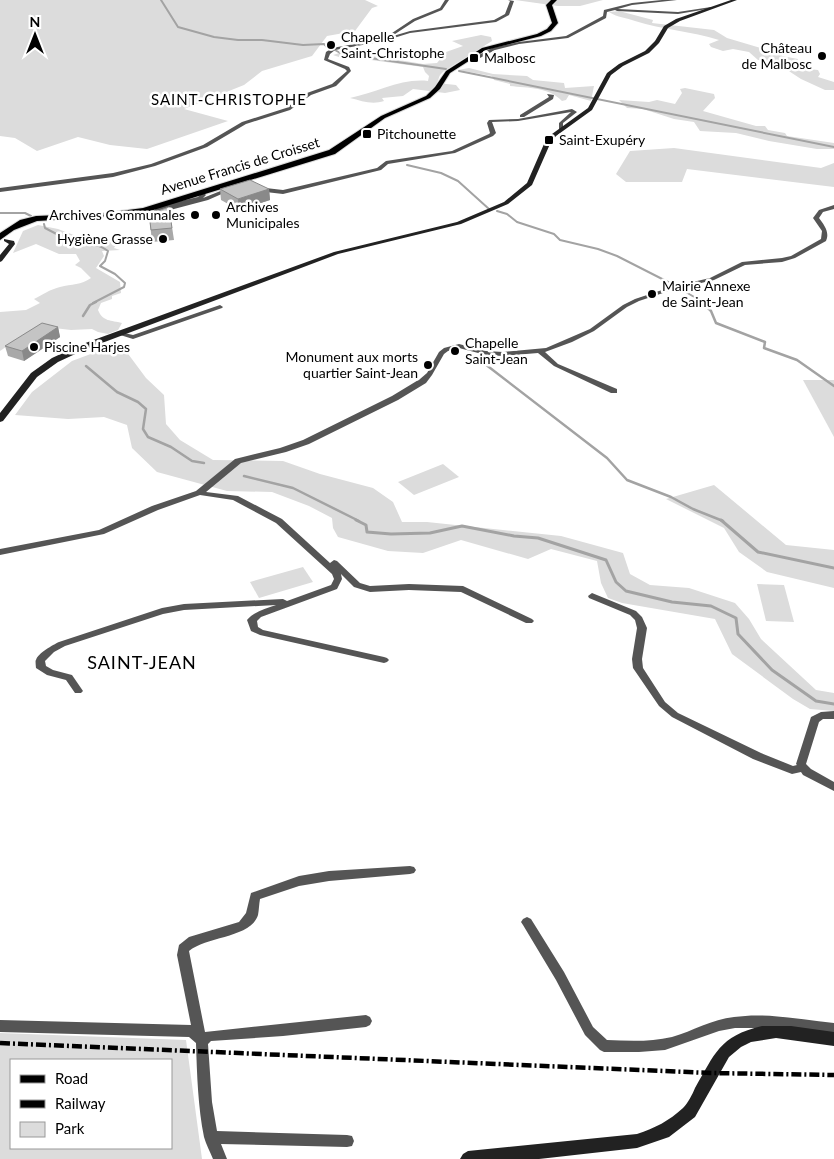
<svg xmlns="http://www.w3.org/2000/svg" width="834" height="1159" font-family="Lato,sans-serif">
  <rect width="100%" height="100%" fill="#fff"/>
  <g fill="#dcdcdc" fill-rule="evenodd">
    <polygon points="0,0 365,0 378,6 372,8 355,31 327,36 312,56 262,71 244,85 184,109 228,121 147,149 110,145 78,137 37,151 15,138 0,136"/>
    <polygon points="515,0 603,0 580,6 558,6"/>
    <path d="M 619,11 L 653,20 L 652,23 L 714,30 L 727,38 L 781,54 L 782,56 L 798,59 L 796,63 L 801,68 L 818,70 L 820,74 L 818,77 L 834,82 L 834,90 L 825,90 L 801,79 L 775,62 L 758,60 L 749,52 L 733,49 L 723,51 L 711,47 L 709,44 L 719,40 C 691,31 663,30 635,21 C 624,17 619,18 609,12 Z"/>
    <path d="M 481,35 L 491,37 L 492,41 L 444,71 L 440,75 L 437,83 L 456,85 L 460,90 L 445,93 L 413,89 L 403,96 L 382,98 L 384,101 C 372,105 362,101 350,98 C 376,93 401,78 428,81 L 429,76 L 425,72 L 423,67 L 356,58 L 342,58 L 333,55 L 349,50 L 393,59 L 423,64 L 437,63 L 446,52 L 463,46 L 452,41 Z"/>
    <path d="M 469,68 L 493,74 L 527,76 L 533,80 L 564,83 L 565,88 L 594,86 L 591,101 L 569,95 L 566,100 L 562,101 C 549,87 528,88 510,86 L 510,84 L 494,80 L 492,76 L 458,70 Z"/>
    <polygon points="685,88 714,94 715,98 703,111 756,126 765,126 768,130 785,133 787,136 834,143 834,149 817,149 769,141 736,133 700,131 694,122 674,119 643,109 627,108 619,100 649,102 657,100 675,104 682,93 680,89"/>
    <polygon points="674,148 821,168 834,163 834,187 687,169 682,182 626,182 616,174 630,151"/>
    <path d="M 38,225 L 58,229 L 87,240 L 96,239 L 117,243 L 114,248 L 120,250 L 102,251 L 104,256 L 96,268 L 120,282 L 121,293 L 112,296 L 112,299 L 101,303 L 98,310 C 103,322 111,320 122,323 L 118,330 L 108,334 L 98,332 L 92,329 L 71,330 L 54,328 L 23,335 L 0,351 L 0,312 L 26,310 L 40,303 L 34,299 C 42,295 51,289 60,287 C 72,284 81,285 91,278 L 81,268 L 75,265 L 80,261 L 76,254 L 59,254 L 36,244 L 13,253 L 23,231 Z"/>
    <polygon points="120,343 146,378 164,395 166,424 180,440 213,460 283,461 320,474 373,488 393,502 402,522 427,522 561,536 623,553 630,574 650,585 689,588 735,603 749,619 761,639 816,690 834,693 834,711 810,709 793,699 732,654 715,619 622,603 608,598 601,583 597,561 551,549 528,559 461,540 423,553 388,551 338,537 333,528 332,518 309,506 272,492 227,491 157,472 132,448 127,425 104,417 68,419 15,415 32,392 72,361"/>
    <polygon points="803,380 834,380 834,437"/>
    <polygon points="443,464 459,477 414,495 398,482"/>
    <polygon points="714,485 786,545 834,550 834,588 767,572 739,552 724,528 666,499"/>
    <polygon points="303,567 313,582 259,598 250,582"/>
    <polygon points="757,584 784,585 794,622 766,621"/>
    <path d="M 0,1033 L 186,1040 L 202,1159 L 0,1159 ZM 11,1060 L 171,1060 L 171,1148 L 11,1148 Z"/>
  </g>
  <g fill="none" stroke-linecap="round" stroke-linejoin="round">
    <g stroke="#a3a3a3" stroke-width="2">
      <polyline points="161,0 178,27 214,37 238,40 262,40 303,45 324,44 328,48"/>
      <polyline points="335,50 342,54 446,69"/>
      <polyline points="459,71 834,147"/>
      <polyline points="407,165 441,173 458,181 489,209"/>
      <polyline points="497,211 507,214 517,222 554,234 560,240 598,249 617,256 674,285"/>
      <polyline points="0,213 25,213 31,216"/>
      <path d="M 44,224 L 45,228 C 56,234 69,241 82,244 C 95,248 93,241 108,251 L 105,261 L 100,266 L 115,274 L 125,283 L 124,287 L 93,303"/>
      <polyline points="681,289 704,303"/>
    </g>
    <g stroke="#a3a3a3" stroke-width="2.5">
      <polyline points="702,302 711,311 716,323 765,342 764,348 797,360 834,386"/>
      <polyline points="83,316 90,305 96,302"/>
      <polyline points="485,364 607,458 627,480 671,497 693,509 723,521"/>
      <polyline points="86,366 117,392 138,402 146,409 143,429 148,437 171,447 192,461 204,463"/>
      <polyline points="244,476 293,488 359,521"/>
    </g>
    <g stroke="#a3a3a3" stroke-width="3">
      <polyline points="356,520 366,525 367,532 391,534 430,533 462,526 514,536 538,538 606,560 616,582 626,591 672,602 711,606 736,618 738,634 772,670 816,701 834,704"/>
      <polyline points="721,520 758,552 834,568"/>
    </g>
    <g stroke="#dbdbdb" stroke-width="2">
      <polygon id="primary" points="551,0 557,0 552,5 558,23 551,31 541,36 486,50 450,73 440,89 430,98 385,118 335,154 147,212 105,217 37,221 14,230 0,240 0,233 20,220 36,216 105,213 143,208 329,150 381,116 426,96 435,87 446,71 482,48 537,34 547,29 552,23 546,5"/>
    </g>
    <g fill="#555" fill-rule="evenodd">
      <polygon points="445,0 449,0 442,10 415,21 395,34 392,33 413,19 440,8"/>
      <polygon points="508,0 514,1 509,15 496,22 410,33 384,41 335,50 330,54 328,59 349,67 351,71 336,86 311,95 290,110 246,124 207,147 155,166 113,177 0,192 0,188 113,173 151,164 203,145 242,122 286,108 307,93 332,84 347,71 345,69 324,60 326,52 332,48 383,39 410,31 494,20 505,14 510,1"/>
      <polygon points="662,0 677,0 632,5 618,9 678,12 711,7 713,8 678,14 617,11 615,10 607,12 606,18 568,38 519,44 495,50 480,58 471,58 469,57 477,56 492,48 519,42 566,36 603,16 604,10 632,3"/>
      <polygon points="547,94 554,95 553,99 524,117 520,117 520,115 549,97"/>
      <polygon points="572,109 577,112 563,123 563,130 559,129 559,123 571,112 518,121 492,122 496,133 493,136 455,153 388,164 381,170 283,194 257,191 254,189 257,187 283,190 377,168 386,161 452,151 489,134 490,133 487,123 489,120 518,119"/>
      <polygon points="228,188 233,189 208,200 155,214 152,212 159,206 198,197 200,195 199,192 203,192 206,195 203,198"/>
      <path d="M 834,205 L 834,209 L 823,212 L 819,218 C 824,225 830,232 826,241 L 795,258 L 782,262 L 745,265 L 714,280 L 675,289 L 639,301 L 627,307 L 594,331 L 572,342 L 545,352 L 558,364 L 617,389 L 617,393 L 611,393 L 554,366 L 538,353 L 503,356 L 486,355 L 459,348 L 448,351 L 444,354 L 432,375 L 426,383 L 398,400 L 309,444 L 286,452 L 241,463 L 206,492 L 238,496 L 282,519 L 330,563 L 334,560 L 337,561 L 360,583 L 370,586 L 409,584 L 463,586 L 532,619 L 534,621 L 532,623 L 526,623 L 461,592 L 409,590 L 370,592 L 354,587 L 341,574 L 342,579 L 337,589 L 261,617 L 257,621 L 258,627 L 263,630 L 384,657 L 387,658 L 389,660 L 387,662 L 384,663 L 260,635 L 251,631 L 247,620 C 255,611 265,609 276,605 L 184,610 L 163,614 L 65,646 L 54,652 L 45,661 L 46,666 L 53,670 L 72,675 L 83,691 L 81,693 L 75,693 L 66,680 L 47,675 L 36,668 C 36,667 35,660 36,660 C 38,653 53,645 59,642 L 162,608 L 184,604 L 283,599 L 287,601 L 331,585 L 334,579 L 332,574 L 276,523 L 233,500 L 200,495 L 158,510 L 104,534 L 0,555 L 0,549 L 99,530 L 152,506 L 196,491 L 235,459 L 280,448 L 303,440 L 392,396 L 420,379 L 427,373 L 439,352 L 444,348 L 459,344 L 486,351 L 503,352 L 546,348 L 590,329 L 623,305 L 635,299 L 671,287 L 710,278 L 742,262 L 782,258 L 791,256 L 821,239 L 822,231 L 813,218 L 819,210 Z"/>
      <polygon points="220,305 223,307 222,308 133,339 117,334 120,332 133,335"/>
      <polygon points="592,593 636,611 642,617 647,628 642,659 643,668 665,702 678,713 761,753 793,766 797,765 796,764 811,717 821,712 834,711 834,719 823,719 819,722 806,764 811,769 834,782 834,791 803,775 801,772 792,774 753,759 672,717 659,706 633,668 632,659 637,628 635,620 630,615 589,598 588,596"/>
      <path d="M 410,866 L 414,867 L 416,870 L 414,873 L 410,874 L 329,881 L 299,886 L 260,899 C 259,904 259,910 258,915 C 251,938 207,936 189,951 L 205,1032 L 366,1015 L 370,1017 L 372,1021 L 370,1025 L 366,1027 L 283,1036 L 211,1041 L 208,1044 L 212,1102 L 217,1131 L 347,1135 L 352,1136 L 354,1141 L 352,1146 L 347,1147 L 221,1144 L 227,1159 L 213,1159 C 210,1152 206,1144 204,1137 C 198,1107 197,1075 196,1043 L 189,1037 L 0,1032 L 0,1020 L 191,1025 L 177,955 L 179,945 L 189,937 L 239,922 L 246,913 L 251,893 L 299,876 L 329,871 Z"/>
      <path d="M 527,917 L 531,919 L 564,972 L 593,1027 L 607,1040 C 629,1041 651,1042 672,1037 C 693,1031 712,1019 734,1017 C 767,1012 801,1020 834,1023 L 834,1035 L 772,1028 L 735,1028 L 719,1031 L 665,1050 L 639,1052 L 604,1052 L 600,1050 L 585,1035 L 556,980 L 523,925 L 521,922 L 523,919 Z"/>
    </g>
    <g fill="#222" fill-rule="evenodd">
      <polygon points="731,0 737,0 680,21 668,28 659,43 649,53 623,66 611,75 592,110 556,136 550,144 532,185 508,204 461,224 338,254 86,349 58,362 37,377 3,421 0,422 0,413 31,373 52,358 80,345 334,252 457,222 504,202 527,183 544,144 552,134 588,108 607,73 619,64 645,51 655,41 664,26 676,19"/>
      <polygon points="4,239 14,241 15,244 2,261 0,262 0,255 9,244 4,241"/>
      <path d="M 762,1026 L 791,1026 L 834,1032 L 834,1046 L 776,1038 L 751,1042 L 741,1047 L 729,1057 L 695,1117 L 669,1137 L 637,1148 L 539,1159 L 460,1159 L 463,1154 L 468,1151 L 637,1134 C 655,1128 669,1121 683,1108 C 688,1103 692,1095 695,1088 C 715,1054 719,1036 762,1026 Z"/>
    </g>
    <use href="#primary" fill="#000" fill-rule="evenodd"/>
    <polyline stroke="#000" stroke-width="4.5" stroke-dasharray="10 3 2 3" stroke-linecap="butt" points="0,1043 711,1073 834,1075"/>
  </g>
  <g fill="#a9a9a9">
    <polygon points="220,189 269,189 270,200 239,210 221,200"/>
    <polygon points="169,207 174,240 152,242 149,214"/>
    <polygon points="58,327 60,337 24,361 8,356 5,346"/>
  </g>
  <g fill="#898989">
    <polygon points="269,189 270,200 239,210 238,199"/>
    <polygon points="58,327 60,337 24,361 22,351"/>
  </g>
  <g fill="#c4c4c4" stroke="#898989">
    <polygon points="250,180 269,189 238,199 220,189"/>
    <polygon points="169,207 172,228 151,230 149,214"/>
    <polygon points="42,323 58,327 22,351 5,346"/>
  </g>
  <g fill="#000" stroke="#fff" stroke-width="2">
    <circle cx="331" cy="45" r="5"/>
    <circle cx="822" cy="56" r="5"/>
    <rect x="469" y="53" width="10" height="10" rx="2.5"/>
    <rect x="362" y="129" width="10" height="10" rx="2.5"/>
    <rect x="544" y="135" width="10" height="10" rx="2.5"/>
    <circle cx="195" cy="215" r="5"/>
    <circle cx="216" cy="215" r="5"/>
    <circle cx="163" cy="239" r="5"/>
    <circle cx="652" cy="294" r="5"/>
    <circle cx="34" cy="347" r="5"/>
    <circle cx="455" cy="351" r="5"/>
    <circle cx="428" cy="365" r="5"/>
  </g>
  <g text-anchor="middle" stroke-width="5" stroke-linejoin="round" paint-order="stroke">
    <g font-size="14" fill="#000" stroke="#fff" text-anchor="start">
      <text x="341" y="42">Chapelle<tspan x="341" dy="16">Saint-Christophe</tspan></text>
      <text x="812" y="53" text-anchor="end">Château<tspan x="812" dy="16">de Malbosc</tspan></text>
      <text x="484" y="63">Malbosc</text>
      <text x="377" y="139">Pitchounette</text>
      <text x="559" y="145">Saint-Exupéry</text>
      <text x="226" y="212">Archives<tspan x="226" dy="16">Municipales</tspan></text>
      <text x="185" y="220" text-anchor="end">Archives Communales</text>
      <text x="153" y="244" text-anchor="end">Hygiène Grasse</text>
      <text x="662" y="291">Mairie Annexe<tspan x="662" dy="16">de Saint-Jean</tspan></text>
      <text x="465" y="348">Chapelle<tspan x="465" dy="16">Saint-Jean</tspan></text>
      <text x="44" y="352">Piscine Harjes</text>
      <text x="418" y="362" text-anchor="end">Monument aux morts<tspan x="418" dy="16">quartier Saint-Jean</tspan></text>
    </g>
    <g font-size="14" fill="#000" stroke="#fff">
      <text transform="translate(240 166) rotate(-17)" y="5">Avenue Francis de Croisset</text>
    </g>
    <g font-size="15" letter-spacing="1" fill="#000" stroke="#fff">
      <text x="229" y="105">SAINT-CHRISTOPHE</text>
    </g>
    <g font-size="18" letter-spacing="1" fill="#000" stroke="#fff">
      <text x="142" y="669">SAINT-JEAN</text>
    </g>
  </g>
  <rect x="10" y="1059" width="162" height="90" fill="#ffffff" stroke="#999999"/>
  <rect x="20" y="1075" width="25" height="8" fill="#000000" stroke="#999999"/>
  <text x="55" y="1084" font-size="15" fill="#000000">Road</text>
  <rect x="20" y="1100" width="25" height="8" fill="#000000" stroke="#999999"/>
  <text x="55" y="1109" font-size="15" fill="#000000">Railway</text>
  <rect x="20" y="1122" width="25" height="15" fill="#dcdcdc" stroke="#999999"/>
  <text x="55" y="1134" font-size="15" fill="#000000">Park</text>
  <g transform="translate(35 35)" stroke="#ffffff" stroke-width="4" paint-order="stroke">
  <path d="M0-4L9 19L0 12L-9 19Z" fill="#000000"/>
  <text y="-8" font-size="14" font-weight="bold" text-anchor="middle" fill="#000000">N</text>
  </g>
</svg>
